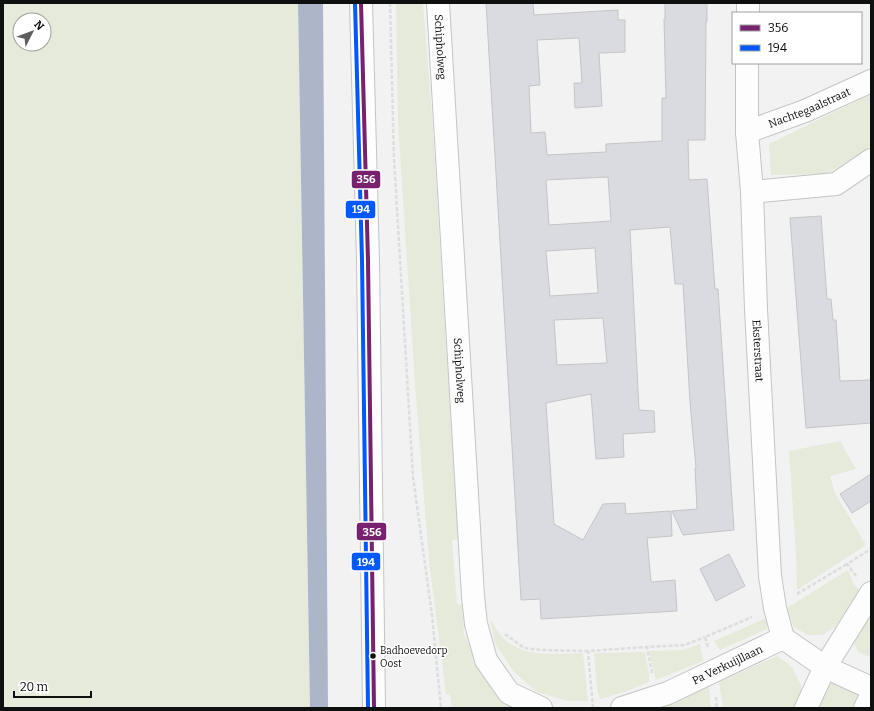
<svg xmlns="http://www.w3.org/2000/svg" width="874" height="711" font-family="Bitter,serif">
  <rect width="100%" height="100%" fill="#f2f2f2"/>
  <g fill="#e5eada" fill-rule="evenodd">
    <path d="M 3,3 L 298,3 L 310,708 L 3,708 ZM 20,20 L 44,20 L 44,44 L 20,44 Z"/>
    <polygon points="396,3 423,3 432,116 458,539 452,540 457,604 462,605 464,634 475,658 517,708 452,708 450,695 446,694 429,561 415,384 398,121"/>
    <polygon points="871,94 871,146 827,174 771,175 769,144"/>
    <polygon points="840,441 856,469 830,476 835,493 866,545 797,590 796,554 789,451"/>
    <polygon points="848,570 854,585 860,590 835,627 822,635 808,635 794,627 787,608"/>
    <polygon points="871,612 871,657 870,657 858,652 854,643"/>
    <polygon points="766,618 767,629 720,650 714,641"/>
    <path d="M 490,619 C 495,627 501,637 509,643 C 530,658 559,653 583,653 L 588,701 L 568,701 L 537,692 L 513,671 L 495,643 Z"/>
    <polygon points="700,644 703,661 656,680 649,651 683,650"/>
    <polygon points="645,652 649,674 649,682 627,691 600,699 597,689 594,653"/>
    <polygon points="777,656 792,667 802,688 794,708 723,708 719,682"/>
    <polygon points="842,678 860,694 854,708 819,708 830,683"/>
    <polygon points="709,686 711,708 659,708"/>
  </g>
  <polygon fill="#adb6c9" points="298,3 323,3 328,708 310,708"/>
  <g fill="#dadbe1" stroke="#c5c5c5" fill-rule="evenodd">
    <path d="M 486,3 L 533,3 L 534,15 L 618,10 L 618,20 L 625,20 L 625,52 L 599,53 L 602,106 L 575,108 L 574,83 L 582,83 L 579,38 L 537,40 L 540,85 L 529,86 L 531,133 L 545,132 L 547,155 L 606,152 L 606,144 L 662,141 L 662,98 L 666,98 L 664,19 L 665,19 L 665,3 L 707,3 L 707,22 L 706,22 L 705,140 L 688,140 L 689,180 L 707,179 L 715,289 L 718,289 L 734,530 L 683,535 L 672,511 L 697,509 L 695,468 L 696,468 L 690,402 L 683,284 L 675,284 L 670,227 L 630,230 L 639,410 L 654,411 L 655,432 L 623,434 L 624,457 L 596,459 L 591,394 L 546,403 L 554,524 L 583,540 L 603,504 L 625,503 L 626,514 L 671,511 L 672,536 L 647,538 L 651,582 L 675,580 L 677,611 L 541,619 L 540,599 L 521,600 ZM 608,177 L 611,221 L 549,225 L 546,180 ZM 595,248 L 598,293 L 550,296 L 546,251 ZM 603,318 L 607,363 L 557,365 L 554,320 Z"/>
    <polygon points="821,216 827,299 831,299 833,320 836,320 840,381 871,380 871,423 806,428 790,218"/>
    <polygon points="871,474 871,501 852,513 840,494"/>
    <polygon points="729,554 745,586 716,601 700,569"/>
  </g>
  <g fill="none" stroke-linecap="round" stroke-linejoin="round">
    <g stroke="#c4c4c4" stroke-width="24">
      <g id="minor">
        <path id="s1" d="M 438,3 L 473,596 L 476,624 L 486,660 L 509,693 L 541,708"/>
        <polyline points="748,13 748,3"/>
        <path id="s2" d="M 747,63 L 747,132 L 752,192 L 756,309 L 770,576 L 775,608 L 783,638"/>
        <path id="s3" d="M 747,132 L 805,111 L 871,81"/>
        <polyline points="752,192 836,184 871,160"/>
        <path id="s4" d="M 622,708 L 668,693 L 783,638 L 825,667 L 871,688"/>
      </g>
    </g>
    <g stroke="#c4c4c4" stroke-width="24">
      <g id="tertiary">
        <polyline points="806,708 825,667 871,593"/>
        <polyline points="865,708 871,696"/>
      </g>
    </g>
    <g stroke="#c4c4c4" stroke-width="24">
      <polyline id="secondary" points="361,3 368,260 374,708"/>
    </g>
    <g stroke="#ddd" stroke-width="2.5" stroke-dasharray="4 2" stroke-linecap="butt">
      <polyline points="390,3 394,159 413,477 432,615 441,708"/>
      <polyline points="856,576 847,564 871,549"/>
      <polyline points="797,594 847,564"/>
      <polyline points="505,634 524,648 542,650 588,651"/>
      <polyline points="708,647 705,637 752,617"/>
      <polyline points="652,673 647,647 685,645 705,637"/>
      <polyline points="716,697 717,708"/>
      <polyline points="593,708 588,651 647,647"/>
    </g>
    <use href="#minor" stroke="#fdfdfd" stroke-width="22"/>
    <use href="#tertiary" stroke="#fdfdfd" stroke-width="22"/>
    <use href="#secondary" stroke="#fdfdfd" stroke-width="22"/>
    <g stroke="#fff" stroke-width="7">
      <polyline id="bus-1" points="361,3 368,260 374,708"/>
    </g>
    <g stroke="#fff" stroke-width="7">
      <polyline id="bus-2" points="355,3 362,260 368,708"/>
    </g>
    <use href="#bus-1" stroke="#77216f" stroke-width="4"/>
    <use href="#bus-2" stroke="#0059ff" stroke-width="4"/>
  </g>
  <circle fill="#0e0f0f" stroke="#fff" stroke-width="1.5" cx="373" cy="656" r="3.5"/>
  <g text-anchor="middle" stroke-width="3" stroke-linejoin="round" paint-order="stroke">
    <g font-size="10" fill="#0e0f0f" stroke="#fff" text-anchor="start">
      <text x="380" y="654">Badhoevedorp<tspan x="380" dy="13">Oost</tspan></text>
    </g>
    <g font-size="11" fill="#0e0f0f" stroke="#fff">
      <text dy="4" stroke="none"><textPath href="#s1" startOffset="44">Schipholweg</textPath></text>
      <text dy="4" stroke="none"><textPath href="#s3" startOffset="67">Nachtegaalstraat</textPath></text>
      <text dy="4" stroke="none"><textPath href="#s2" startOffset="288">Eksterstraat</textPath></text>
      <text dy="4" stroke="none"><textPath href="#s1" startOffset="368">Schipholweg</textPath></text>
      <text dy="4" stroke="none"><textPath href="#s4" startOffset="114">Pa Verkuijllaan</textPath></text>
    </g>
  </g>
  <g stroke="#fff" stroke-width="1.5">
    <rect x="351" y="170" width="30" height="19" rx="4" fill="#77216f"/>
    <rect x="345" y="200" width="31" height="19" rx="4" fill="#0059ff"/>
    <rect x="356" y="522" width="31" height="19" rx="4" fill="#77216f"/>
    <rect x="351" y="552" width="30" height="19" rx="4" fill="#0059ff"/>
  </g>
  <g font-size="11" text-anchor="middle" font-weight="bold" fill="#fff">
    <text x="366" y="183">356</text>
    <text x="361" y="213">194</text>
    <text x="372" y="536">356</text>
    <text x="366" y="566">194</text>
  </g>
  <rect width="874" height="711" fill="none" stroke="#0e0f0f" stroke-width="8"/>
  <rect x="732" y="12" width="130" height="52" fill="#ffffff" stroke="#9f9f9f"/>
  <rect x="740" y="25" width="20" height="6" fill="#77216f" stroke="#9f9f9f"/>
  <text x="768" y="32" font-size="12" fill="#0e0f0f">356</text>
  <rect x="740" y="45" width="20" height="6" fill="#0059ff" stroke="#9f9f9f"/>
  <text x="768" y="52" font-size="12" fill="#0e0f0f">194</text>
  <g transform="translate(32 32) rotate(48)"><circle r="19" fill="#ffffff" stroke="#9f9f9f"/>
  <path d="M0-3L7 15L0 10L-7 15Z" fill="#5e5e5e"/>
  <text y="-6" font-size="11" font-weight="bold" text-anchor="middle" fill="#0e0f0f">N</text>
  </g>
  <path d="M14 691v6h77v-6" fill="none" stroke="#0e0f0f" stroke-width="2"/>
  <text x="20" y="691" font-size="12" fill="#0e0f0f" stroke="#ffffff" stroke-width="3" paint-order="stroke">20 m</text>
</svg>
